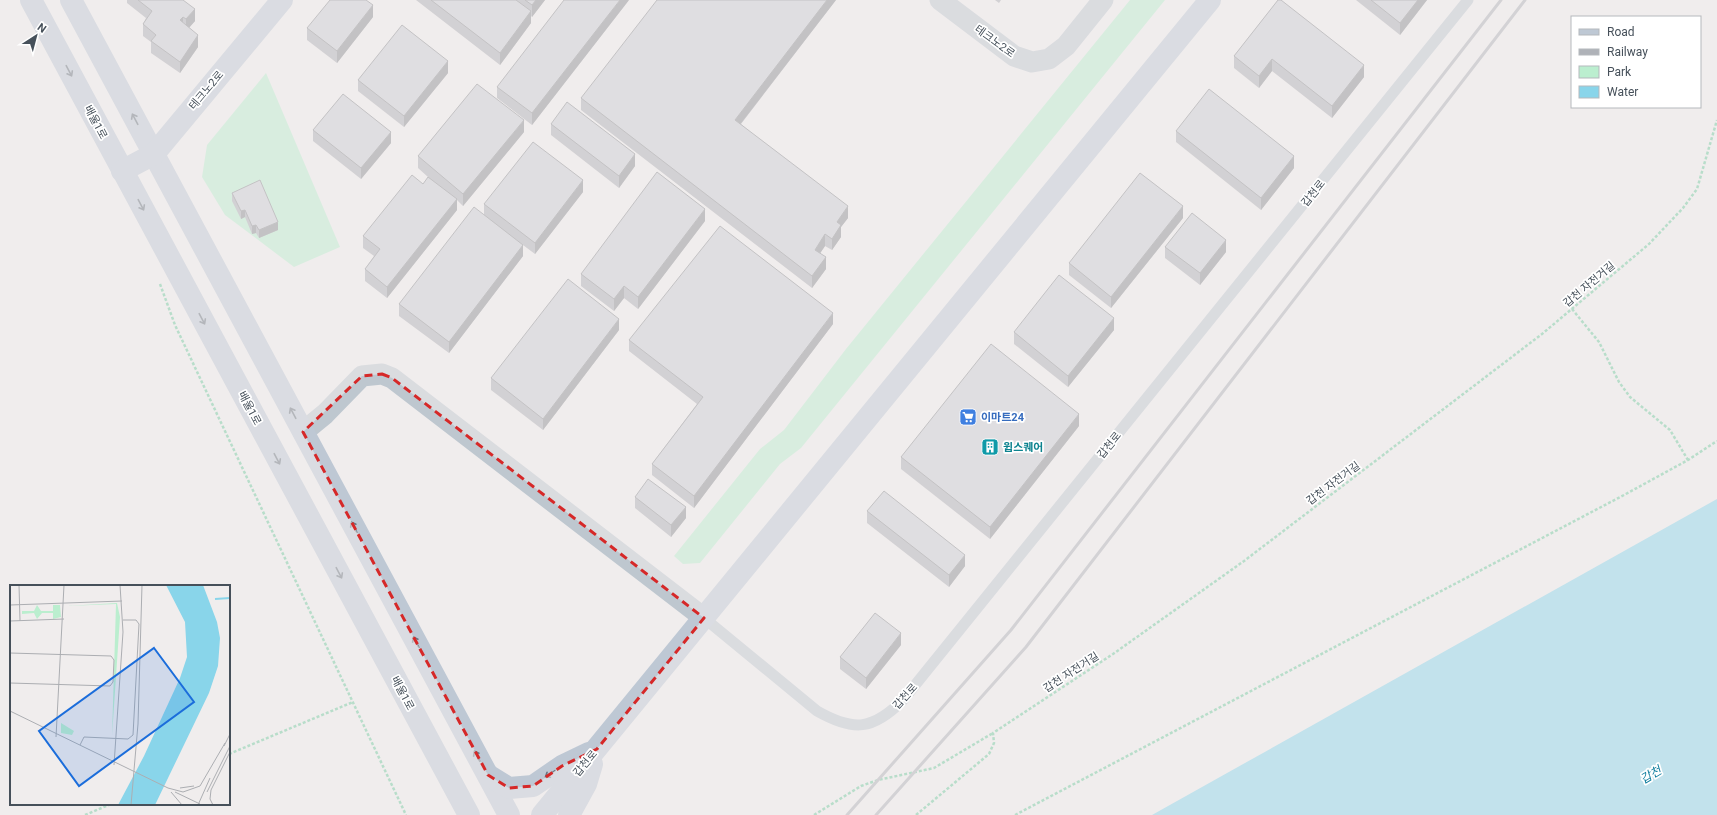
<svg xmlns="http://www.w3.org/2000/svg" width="1717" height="815" font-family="Roboto,'Noto Sans KR',sans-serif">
  <rect width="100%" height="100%" fill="#f0eded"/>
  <g fill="#bbeecf">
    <polygon points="1130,0 1165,0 801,448 780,464 700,563 683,564 674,556 760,449 784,430 846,349"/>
    <polygon points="266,73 340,247 294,267 225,215 202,177 207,145"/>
  </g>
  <polygon fill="#89d5ea" points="1717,499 1717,815 1152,815"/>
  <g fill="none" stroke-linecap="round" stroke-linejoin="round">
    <g stroke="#74cba1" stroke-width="2.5" stroke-dasharray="3 2" stroke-linecap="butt">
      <polyline points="160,284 175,325 406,815"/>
      <polyline points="1572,309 1599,342 1619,382 1630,397 1670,430 1688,460"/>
      <polyline points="229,754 353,702"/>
      <polyline points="85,815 111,804"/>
      <polyline points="814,815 861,786 878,780 934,768 993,733"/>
      <polyline points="916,815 989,754 994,743 993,733 1113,654 1244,561 1542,334 1649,244 1683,208 1697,189 1717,120"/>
      <polyline points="1015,815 1624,495 1688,460 1717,441"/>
    </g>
    <path stroke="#bec7cf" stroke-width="11" d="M 704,618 L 817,711 C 854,732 873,730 903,700 L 1468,0"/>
    <g stroke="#bec7cf" stroke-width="21">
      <polyline points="940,0 1014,56 1032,62 1049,59 1066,46 1103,0"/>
      <polyline points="303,432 325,414 362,376 382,374 392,378 704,618"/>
    </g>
    <g stroke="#bec8d4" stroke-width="22">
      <polyline points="31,0 469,815"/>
      <polyline points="71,0 509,815"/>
      <polyline points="122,171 154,154 282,0"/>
      <polyline points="488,775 509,788 533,786 562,766 589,753"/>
      <polyline points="542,815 1210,0"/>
      <polyline points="569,815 586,784 592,764"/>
    </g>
    <g stroke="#afb2b8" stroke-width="3">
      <polyline points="847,815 1011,630 1501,0"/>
      <polyline points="876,815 1026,647 1525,0"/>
    </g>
  </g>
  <g fill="#aeafb5">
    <polygon points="127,0 183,0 195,21 189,28 198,47 180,73 151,53 151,42 143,36 143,24 146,18 127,3"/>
    <polygon points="416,0 545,0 532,17 531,16 531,23 500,65"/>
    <polygon points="629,0 532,125 497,98 497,87"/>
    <polygon points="836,0 741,124 848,218 841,227 841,237 832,250 825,246 820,253 826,269 812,288 581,110 581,98"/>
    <polygon points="995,0 1001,0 999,3"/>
    <polygon points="1278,0 1364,77 1332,118 1272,71 1259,88 1234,68 1234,56"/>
    <polygon points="1356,0 1427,0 1400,35"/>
    <polygon points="373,17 337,63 307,40 307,28"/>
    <polygon points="448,73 404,127 358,91 358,80"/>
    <polygon points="551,124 635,166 619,188 551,135"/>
    <polygon points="313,130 391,143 361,179 313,141"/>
    <polygon points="1176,131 1294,168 1261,210 1176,142"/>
    <polygon points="524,132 463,206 457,200 457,210 387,298 365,281 365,269 374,256 363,248 363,236 423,184 428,177 418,168 418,156"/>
    <polygon points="583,192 535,254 523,245 523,256 449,353 399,316 399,304 484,215 484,204"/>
    <polygon points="232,193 278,230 259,238 256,233 252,234 245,217 241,219 232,201"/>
    <polygon points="1183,218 1111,308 1069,275 1069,263"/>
    <polygon points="705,221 638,309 624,298 614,311 581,286 581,274"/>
    <polygon points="1165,247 1226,252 1200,285 1165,258"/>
    <polygon points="833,324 694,508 652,475 652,464 697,404 629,351 629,340"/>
    <polygon points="619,330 543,430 491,390 491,378"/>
    <polygon points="1114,330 1068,387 1014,344 1014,332"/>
    <polygon points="1079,426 990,539 901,469 901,457"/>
    <polygon points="635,497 686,518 671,537 635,508"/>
    <polygon points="867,511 965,566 949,587 867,523"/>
    <polygon points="901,645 866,689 840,669 840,657"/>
  </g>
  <g fill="#8d8f93">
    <polygon points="536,0 545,0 532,17 532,5"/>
    <polygon points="620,0 629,0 532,125 532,113"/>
    <polygon points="827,0 836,0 735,131 735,120"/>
    <polygon points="1418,0 1427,0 1400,35 1400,23"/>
    <polygon points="373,5 373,17 337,63 337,51"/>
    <polygon points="195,9 195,21 186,31 186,19"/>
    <polygon points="531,11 531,23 500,65 500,53"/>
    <polygon points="183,17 183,28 180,20"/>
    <polygon points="198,35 198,47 180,73 180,62"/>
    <polygon points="1272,59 1272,71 1259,88 1259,76"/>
    <polygon points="448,61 448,73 404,127 404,116"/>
    <polygon points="1364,65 1364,77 1332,118 1332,106"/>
    <polygon points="524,120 524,132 463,206 463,194"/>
    <polygon points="391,132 391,143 361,179 361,168"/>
    <polygon points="635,154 635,166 619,188 619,176"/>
    <polygon points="1294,156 1294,168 1261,210 1261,198"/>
    <polygon points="583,180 583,192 535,254 535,243"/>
    <polygon points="457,199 457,210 387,298 387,287"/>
    <polygon points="848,206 848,218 841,227 841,237 832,250 832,239 837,222"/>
    <polygon points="1183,206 1183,218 1111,308 1111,297"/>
    <polygon points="705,209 705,221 638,309 638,297"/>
    <polygon points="245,210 245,217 241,219 241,211"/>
    <polygon points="278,222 278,230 259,238 259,230"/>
    <polygon points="256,225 256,233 252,234 252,226"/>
    <polygon points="825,234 825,246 815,261 815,250"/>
    <polygon points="1226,240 1226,252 1200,285 1200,273"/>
    <polygon points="523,245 523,256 449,353 449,342"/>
    <polygon points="826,257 826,269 812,288 812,276"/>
    <polygon points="624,286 624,298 614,311 614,299"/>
    <polygon points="833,313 833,324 694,508 694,496"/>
    <polygon points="1114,318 1114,330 1068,387 1068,376"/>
    <polygon points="619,319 619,330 543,430 543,419"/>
    <polygon points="1079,414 1079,426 990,539 990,527"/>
    <polygon points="686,507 686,518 671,537 671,525"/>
    <polygon points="965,555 965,566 949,587 949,575"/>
    <polygon points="901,633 901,645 866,689 866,678"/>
  </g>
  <g fill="#caccd2" stroke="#8d8f93">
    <polygon points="138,0 183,0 195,9 186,19 183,17 180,20 198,35 180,62 151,41 156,35 143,24 152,11"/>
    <polygon points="330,0 366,0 373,5 337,51 307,28"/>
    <polygon points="431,0 516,0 531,11 500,53"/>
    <polygon points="525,0 536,0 532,5"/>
    <polygon points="564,0 620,0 532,113 497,87"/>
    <polygon points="657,0 827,0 735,120 848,206 837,222 841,225 832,239 825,234 815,250 826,257 812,276 581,98"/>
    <polygon points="1278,0 1281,0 1364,65 1332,106 1272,59 1259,76 1234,56"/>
    <polygon points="1371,0 1418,0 1400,23"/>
    <polygon points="402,25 448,61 404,116 358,80"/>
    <polygon points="477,84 524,120 463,194 418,156"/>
    <polygon points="1209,89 1294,156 1261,198 1176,131"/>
    <polygon points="343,94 391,132 361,168 313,130"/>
    <polygon points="567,102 635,154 619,176 551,124"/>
    <polygon points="533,142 583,180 535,243 484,204"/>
    <polygon points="657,172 705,209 638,297 624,286 614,299 581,274"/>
    <polygon points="1140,173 1183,206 1111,297 1069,263"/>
    <polygon points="412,175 423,184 428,177 457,199 387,287 365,269 380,249 363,236"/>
    <polygon points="260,180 278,222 259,230 256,225 252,226 245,210 241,211 232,193"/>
    <polygon points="474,207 523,245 449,342 399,304"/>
    <polygon points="1192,213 1226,240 1200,273 1165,247"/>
    <polygon points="720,226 833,313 694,496 652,464 703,397 629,340"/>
    <polygon points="1059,275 1114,318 1068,376 1014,332"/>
    <polygon points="568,279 619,319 543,419 491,378"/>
    <polygon points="991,344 1079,414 990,527 901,457"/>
    <polygon points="648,479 686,507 671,525 635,497"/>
    <polygon points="884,491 965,555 949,575 867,511"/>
    <polygon points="875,613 901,633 866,678 840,657"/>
  </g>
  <defs><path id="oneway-shaft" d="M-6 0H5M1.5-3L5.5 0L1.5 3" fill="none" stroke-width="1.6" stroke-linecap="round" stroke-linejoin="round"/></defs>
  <g stroke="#6a747f">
    <use href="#oneway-shaft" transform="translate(69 71) rotate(62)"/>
    <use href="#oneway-shaft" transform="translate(135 119) rotate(-118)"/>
    <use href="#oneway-shaft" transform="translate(141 205) rotate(62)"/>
    <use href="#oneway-shaft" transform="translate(202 319) rotate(62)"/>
    <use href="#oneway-shaft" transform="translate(293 413) rotate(-118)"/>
    <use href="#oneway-shaft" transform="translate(277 459) rotate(62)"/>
    <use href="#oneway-shaft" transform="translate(354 527) rotate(-118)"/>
    <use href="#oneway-shaft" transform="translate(339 573) rotate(62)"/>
    <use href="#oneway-shaft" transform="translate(416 642) rotate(-118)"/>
    <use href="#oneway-shaft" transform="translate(477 756) rotate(-118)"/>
    <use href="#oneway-shaft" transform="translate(550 774) rotate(146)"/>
  </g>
  <path d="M0 0H1717V815H0ZM 382,374 L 392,378 L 704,618 L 597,749 L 562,766 L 533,786 L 509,788 L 488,775 L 303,432 L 362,376 Z" fill="#f0eded" fill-opacity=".55" fill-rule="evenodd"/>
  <path fill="none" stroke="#d62828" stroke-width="3" stroke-dasharray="8 5" stroke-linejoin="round" d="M 382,374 L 392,378 L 704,618 L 597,749 L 562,766 L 533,786 L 509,788 L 488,775 L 303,432 L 362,376 Z"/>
  <defs>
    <g id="supermarket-square" transform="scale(0.9)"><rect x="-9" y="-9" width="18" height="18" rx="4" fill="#3f7fe0" stroke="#fff"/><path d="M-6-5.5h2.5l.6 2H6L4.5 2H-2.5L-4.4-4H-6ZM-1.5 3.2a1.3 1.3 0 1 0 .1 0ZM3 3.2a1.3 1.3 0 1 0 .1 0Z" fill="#fff"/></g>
    <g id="building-square" transform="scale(0.9)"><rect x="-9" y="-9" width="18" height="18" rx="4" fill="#0f9aa8" stroke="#fff"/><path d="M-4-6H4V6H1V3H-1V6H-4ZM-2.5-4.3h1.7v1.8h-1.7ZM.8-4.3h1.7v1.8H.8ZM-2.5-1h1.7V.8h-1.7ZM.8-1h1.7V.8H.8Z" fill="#fff"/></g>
  </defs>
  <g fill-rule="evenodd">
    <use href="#supermarket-square" x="968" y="417"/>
    <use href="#building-square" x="990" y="447"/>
  </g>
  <g text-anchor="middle" stroke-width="3.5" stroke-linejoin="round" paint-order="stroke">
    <g font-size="11" fill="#46505a" stroke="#fff">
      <text transform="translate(995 41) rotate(36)" y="4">테크노2로</text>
      <text transform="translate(206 90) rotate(-50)" y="4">테크노2로</text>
      <text transform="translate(96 122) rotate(62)" y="4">배울1로</text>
      <text transform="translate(1313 193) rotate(-51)" y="4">갑천로</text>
      <text transform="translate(1589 284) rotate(-40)" y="4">갑천 자전거길</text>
      <text transform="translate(250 408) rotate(62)" y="4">배울1로</text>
      <text transform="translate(1109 445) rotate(-51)" y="4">갑천로</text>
      <text transform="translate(1333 483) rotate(-37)" y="4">갑천 자전거길</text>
      <text transform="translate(1071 672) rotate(-33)" y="4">갑천 자전거길</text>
      <text transform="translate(403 693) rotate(62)" y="4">배울1로</text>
      <text transform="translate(905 696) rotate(-48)" y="4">갑천로</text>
      <text transform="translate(585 763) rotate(-50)" y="4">갑천로</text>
    </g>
    <g font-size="11" font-weight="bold" fill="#366cbe" stroke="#fff" text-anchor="start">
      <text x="981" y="421">이마트24</text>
    </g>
    <g font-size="11" font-weight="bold" fill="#0d838f" stroke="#fff" text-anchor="start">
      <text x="1003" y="451">윕스퀘어</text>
    </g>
    <g font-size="12" font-style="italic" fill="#0e7d9e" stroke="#fff">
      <text transform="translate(1651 775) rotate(-31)" y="4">갑천</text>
    </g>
  </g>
  <g transform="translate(10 585)">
    <rect width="220" height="220" fill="#f0eded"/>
    <path d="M 107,18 L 110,32 L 102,151 L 106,19 L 56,21 ZM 27,20 L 31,26 L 43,26 L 43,20 L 50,20 L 51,32 L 43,34 L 43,28 L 32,28 L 27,34 L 24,28 L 12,29 L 12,26 L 24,26 ZM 51,138 L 64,146 L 62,150 L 51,148 Z" fill="#bbeecf"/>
    <path d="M 156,0 L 193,0 L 207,37 L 210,53 L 208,81 L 199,108 L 145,220 L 108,220 L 134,171 L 170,93 L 177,72 L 175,37 Z" fill="#89d5ea"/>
    <path fill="none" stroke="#89d5ea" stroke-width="2" d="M 205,14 L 220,13"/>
    <path fill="none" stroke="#acaeb2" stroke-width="1" d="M 9,0 L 10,36M 0,20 L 112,16M 0,36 L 54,34M 0,68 L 101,71 L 104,75 L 103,97 L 100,101 L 0,98M 0,126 L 158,203M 46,152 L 54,0M 70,160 L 74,152 L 118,154 L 123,150 L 129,39 L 126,35 L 113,35M 214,161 L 220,149M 104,180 L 113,47 L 110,0M 158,203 L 173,207 L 190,201 L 215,158M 170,203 L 184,201M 161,207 L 172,220M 165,207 L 190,219M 197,207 L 220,161M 121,220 L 128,139 L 132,0M 188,220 L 200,193M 203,220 L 200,214 L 201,205 L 220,167"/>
    <path fill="#1b6ddb" fill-opacity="0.15" stroke="#1b6ddb" stroke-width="2" d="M 144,63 L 184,117 L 69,201 L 29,146 Z"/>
    <rect width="220" height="220" fill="none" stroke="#46505a" stroke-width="2"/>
  </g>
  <rect x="1571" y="16" width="130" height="92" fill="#ffffff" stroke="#b5b9bd"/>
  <rect x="1579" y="29" width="20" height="6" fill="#bec8d4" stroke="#b5b9bd"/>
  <text x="1607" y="36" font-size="12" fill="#46505a">Road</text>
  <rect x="1579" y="49" width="20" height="6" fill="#afb2b8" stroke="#b5b9bd"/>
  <text x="1607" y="56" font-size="12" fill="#46505a">Railway</text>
  <rect x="1579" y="66" width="20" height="12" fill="#bbeecf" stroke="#b5b9bd"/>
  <text x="1607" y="76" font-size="12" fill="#46505a">Park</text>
  <rect x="1579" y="86" width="20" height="12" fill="#89d5ea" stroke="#b5b9bd"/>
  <text x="1607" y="96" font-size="12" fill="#46505a">Water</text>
  <g transform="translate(36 36) rotate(36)" stroke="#ffffff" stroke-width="3" paint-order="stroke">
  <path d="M0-3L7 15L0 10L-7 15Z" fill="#46505a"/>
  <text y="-6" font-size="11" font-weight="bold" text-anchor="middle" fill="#46505a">N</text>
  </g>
</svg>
